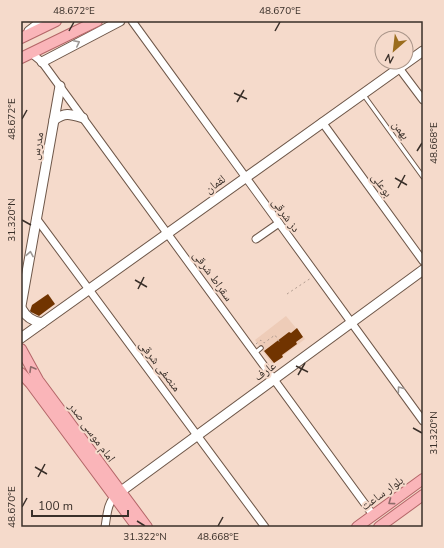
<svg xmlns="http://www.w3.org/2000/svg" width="444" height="548" font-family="'Nunito Sans','Noto Naskh Arabic',sans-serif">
  <rect width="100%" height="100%" fill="#f5dacb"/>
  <polygon fill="#eeccb8" points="286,316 305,339 272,364 255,340"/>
  <g fill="#713400">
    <polygon points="48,294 55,304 39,316 31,312 30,311 32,305"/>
    <polygon points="297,328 303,337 296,342 297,344 282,355 283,357 274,363 264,351 289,332 291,333"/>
  </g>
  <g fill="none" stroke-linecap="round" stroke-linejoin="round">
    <g stroke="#6e5749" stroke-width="5.5">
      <g id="lane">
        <polyline points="363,94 423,177"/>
        <polyline points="255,353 261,348"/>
      </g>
    </g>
    <g stroke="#6e5749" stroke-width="9">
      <g id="street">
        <polyline points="132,21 423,421"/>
        <polyline points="31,53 42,62 373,515"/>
        <polyline points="399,68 423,100"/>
        <polyline points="322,122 423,261"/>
        <polyline points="36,218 265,527"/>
        <polyline points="256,239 279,223"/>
        <path d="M 105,527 C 107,516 107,502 117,494"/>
      </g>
    </g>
    <g stroke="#6e5749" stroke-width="11">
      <g id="secondary">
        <polyline points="29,31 42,21"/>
        <polyline points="42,62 120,21"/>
        <path d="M 54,120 C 65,112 70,114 83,118"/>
        <polyline points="21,306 60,86"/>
        <path d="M 21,308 C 26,317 32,321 42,323"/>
        <polyline points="21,338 423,51"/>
        <polyline points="120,492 423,270"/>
      </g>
    </g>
    <g stroke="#b46668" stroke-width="12">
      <g id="primary">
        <polyline points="21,38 56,21"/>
        <polyline points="21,58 97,21"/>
        <polyline points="21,349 38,380 147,527"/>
        <polyline points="21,373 31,384 137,527"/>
        <polyline points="357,527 423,479"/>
        <polyline points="379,527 423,495"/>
      </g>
    </g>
    <g stroke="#b09b8f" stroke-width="1" stroke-dasharray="2 3" stroke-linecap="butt">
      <polyline points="287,294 311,278"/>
      <polyline points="256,344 261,340 264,343 275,335 280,343"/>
    </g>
    <use href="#lane" stroke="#fff" stroke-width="3.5"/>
    <use href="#street" stroke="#fff" stroke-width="7"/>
    <use href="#secondary" stroke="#fff" stroke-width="9"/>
    <use href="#primary" stroke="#fab5b9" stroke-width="10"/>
  </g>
  <defs><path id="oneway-chevron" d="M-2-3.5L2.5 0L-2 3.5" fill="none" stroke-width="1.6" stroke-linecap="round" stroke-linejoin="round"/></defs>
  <g stroke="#9c9794">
    <use href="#oneway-chevron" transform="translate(77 43) rotate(-27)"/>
    <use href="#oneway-chevron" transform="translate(30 254) rotate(-80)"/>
    <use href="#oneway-chevron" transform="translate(400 389) rotate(-126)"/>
  </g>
  <g stroke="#906b6a">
    <use href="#oneway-chevron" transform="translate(32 369) rotate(-120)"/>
    <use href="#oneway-chevron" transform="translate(391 502) rotate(144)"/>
  </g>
  <path fill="none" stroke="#392f29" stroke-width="1.5" d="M 69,31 L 74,22M 275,31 L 280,22M 234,93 L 247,99M 237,102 L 244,90M 22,119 L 27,110M 417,151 L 422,143M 395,178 L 407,185M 398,188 L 405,175M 22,220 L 31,225M 135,280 L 147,287M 138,289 L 144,277M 296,366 L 308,372M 298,375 L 305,363M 413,428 L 422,433M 35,467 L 47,474M 38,477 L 45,464M 22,507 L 27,498M 137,521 L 145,526M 218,526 L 223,517"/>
  <g text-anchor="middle" stroke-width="4" stroke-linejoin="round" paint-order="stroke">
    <g font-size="12" fill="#392f29" stroke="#f5dacb">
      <text transform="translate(401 130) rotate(54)" y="4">بهمن</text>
      <text transform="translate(37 146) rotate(-80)" y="4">مدرس</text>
      <text transform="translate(215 184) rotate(-36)" y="4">لقمان</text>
      <text transform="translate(382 185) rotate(54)" y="4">بوعلی</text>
      <text transform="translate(286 215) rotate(54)" y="4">دز شرقی</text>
      <text transform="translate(213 276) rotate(54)" y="4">سقراط شرقی</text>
      <text transform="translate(160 366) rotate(53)" y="4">منصفی شرقی</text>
      <text transform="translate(265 371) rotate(-36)" y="4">عارف</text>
      <text transform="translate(92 432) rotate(54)" y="4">امام موسی صدر</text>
      <text transform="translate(382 493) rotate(-36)" y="4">بلوار ساعت</text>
    </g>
  </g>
  <rect width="444" height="548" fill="none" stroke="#f5dacb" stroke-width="44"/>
  <g transform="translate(394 50) rotate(208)"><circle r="19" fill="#f5dacb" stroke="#aa968a"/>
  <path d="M0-3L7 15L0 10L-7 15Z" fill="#9b6d1e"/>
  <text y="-6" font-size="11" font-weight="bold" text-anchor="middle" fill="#392f29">N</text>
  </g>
  <path d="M32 510v6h96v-6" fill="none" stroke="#392f29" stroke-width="2"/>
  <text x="38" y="510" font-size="12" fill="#392f29" stroke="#f5dacb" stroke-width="3" paint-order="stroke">100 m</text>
  <rect x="22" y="22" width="400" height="504" fill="none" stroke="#392f29" stroke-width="1.5"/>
  <g font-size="10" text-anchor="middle" fill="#392f29">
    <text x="74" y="14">48.672°E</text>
    <text x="280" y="14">48.670°E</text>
    <text transform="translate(11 119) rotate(-90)" y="4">48.672°E</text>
    <text transform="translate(433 143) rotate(-90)" y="4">48.668°E</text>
    <text transform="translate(11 220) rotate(-90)" y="4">31.320°N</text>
    <text transform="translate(433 433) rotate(-90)" y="4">31.320°N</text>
    <text transform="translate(11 507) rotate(-90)" y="4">48.670°E</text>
    <text x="145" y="540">31.322°N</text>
    <text x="218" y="540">48.668°E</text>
  </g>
</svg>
